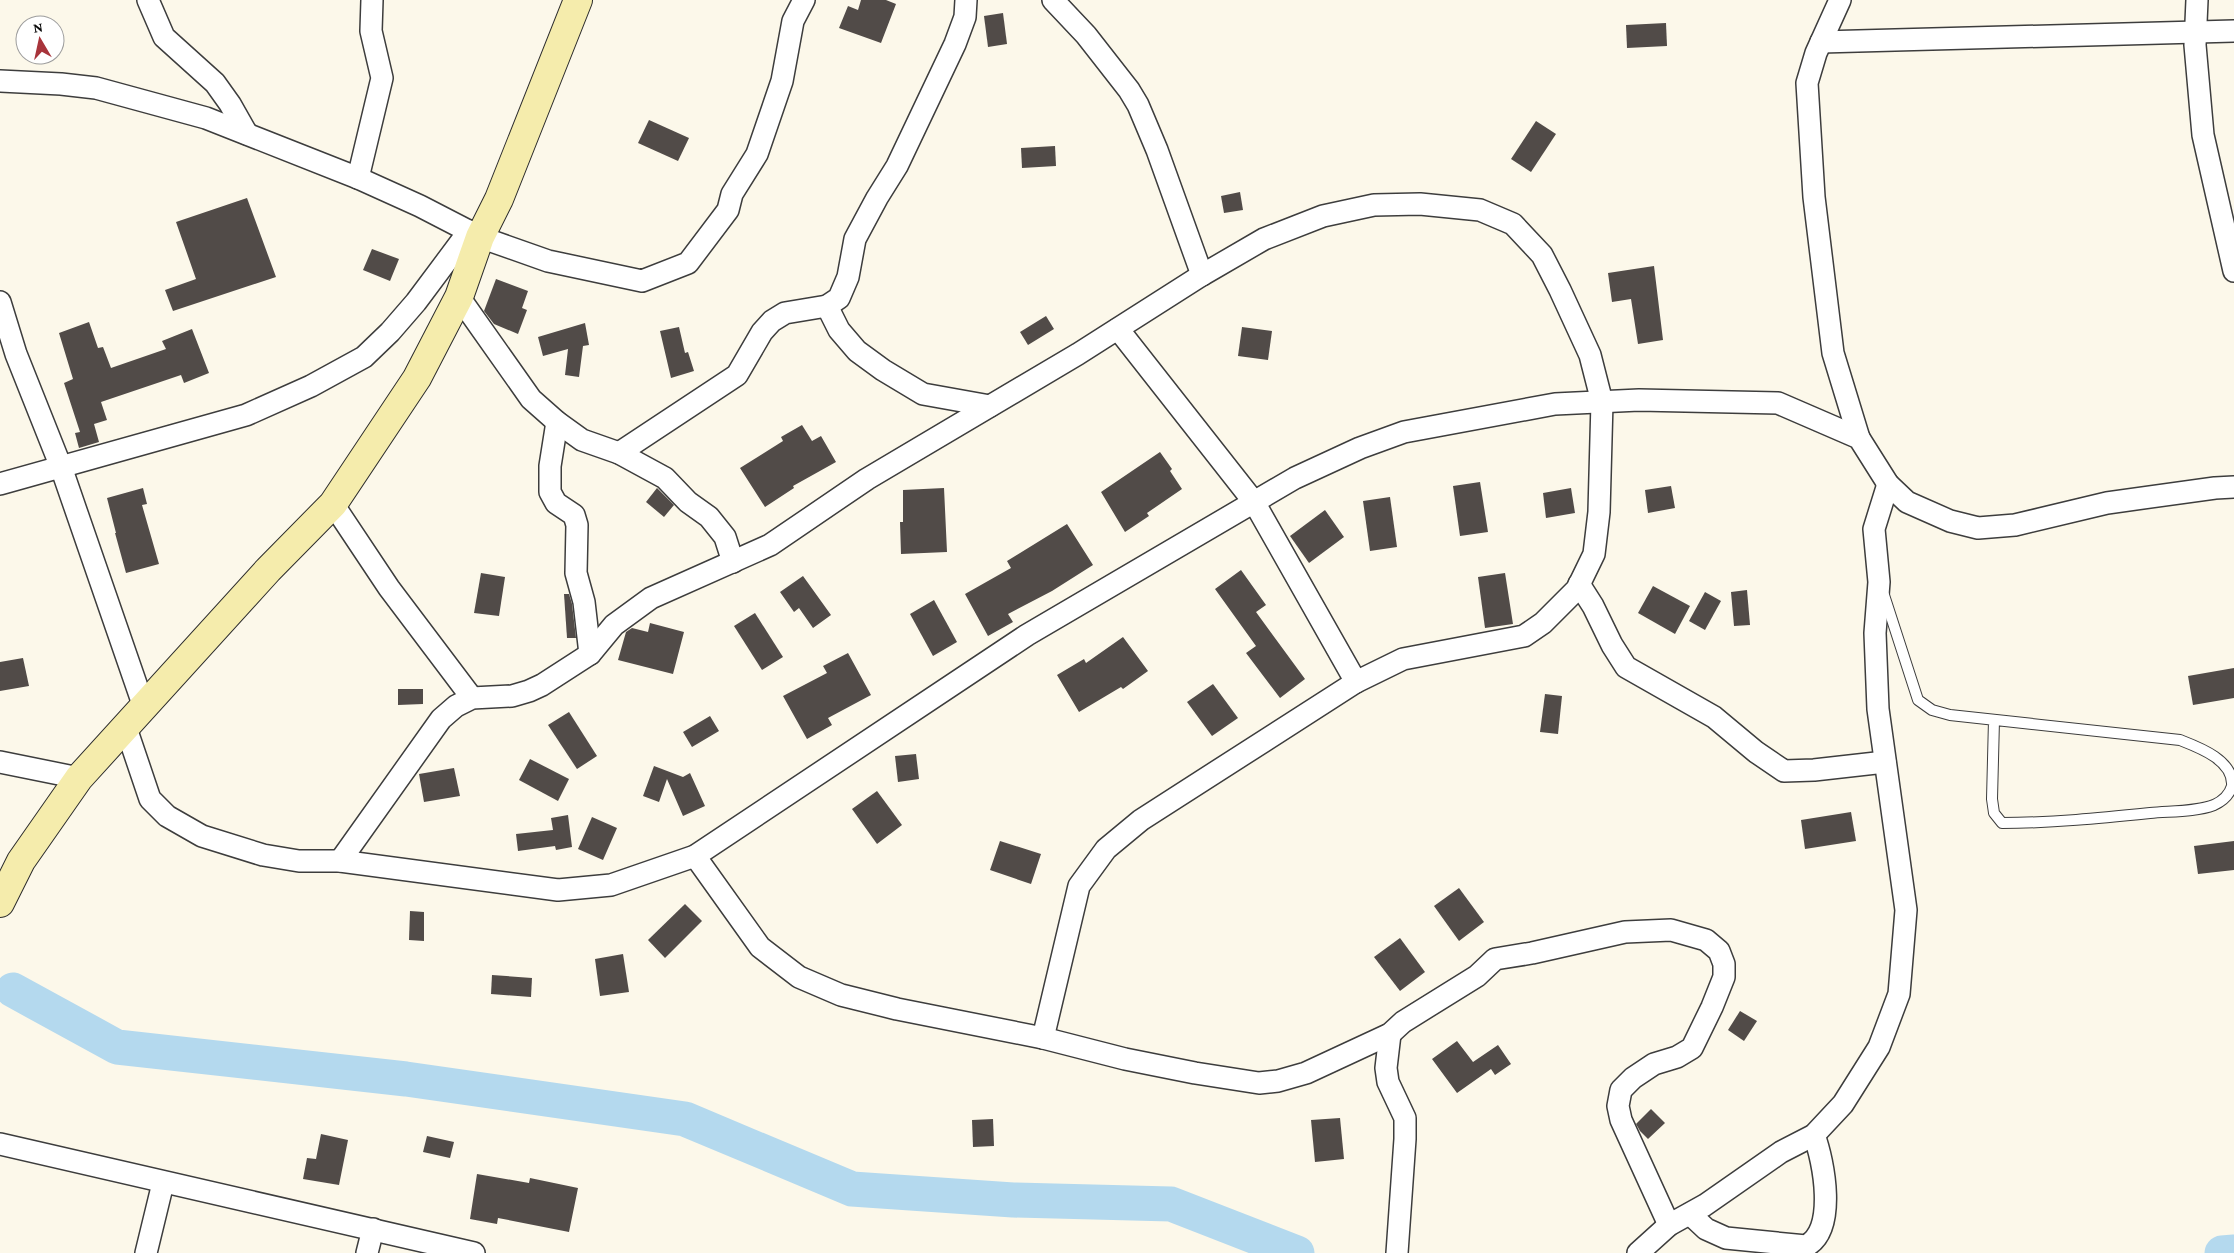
<svg xmlns="http://www.w3.org/2000/svg" width="2234" height="1253" font-family="'Crimson Pro',serif">
  <rect width="100%" height="100%" fill="#fcf8ea"/>
  <g fill="none" stroke-linecap="round" stroke-linejoin="round">
    <g stroke="#b4d9ee" stroke-width="35">
      <polyline points="13,990 117,1047 406,1079 685,1119 852,1189 1013,1200 1171,1204 1297,1253"/>
      <polyline points="2222,1253 2234,1252"/>
    </g>
  </g>
  <g fill="#514b48">
    <polygon points="861,0 886,0 896,4 881,43 839,28 848,6 858,10"/>
    <polygon points="1003,13 1007,44 988,47 984,16"/>
    <polygon points="1666,23 1667,46 1627,48 1626,25"/>
    <polygon points="649,120 689,138 678,161 638,143"/>
    <polygon points="1536,121 1556,134 1531,172 1511,159"/>
    <polygon points="1055,146 1056,166 1022,168 1021,148"/>
    <polygon points="1240,192 1243,210 1224,213 1221,196"/>
    <polygon points="247,198 276,277 173,311 165,290 196,279 176,222"/>
    <polygon points="372,249 399,259 390,281 363,270"/>
    <polygon points="1654,266 1663,340 1638,344 1631,299 1612,302 1608,273"/>
    <polygon points="496,279 528,291 522,308 527,310 518,334 494,324 484,311"/>
    <polygon points="1046,316 1054,329 1028,345 1020,332"/>
    <polygon points="89,322 98,348 103,347 111,368 166,349 162,341 192,329 209,373 184,383 181,375 101,402 107,420 94,424 99,442 79,448 75,433 80,432 64,383 73,379 59,333"/>
    <polygon points="585,323 589,345 583,346 579,377 565,375 568,349 543,356 538,337"/>
    <polygon points="679,327 685,353 688,352 694,371 671,378 660,331"/>
    <polygon points="1242,327 1272,331 1268,360 1238,356"/>
    <polygon points="802,425 812,441 821,436 836,462 793,486 794,488 765,507 740,468 783,441 781,437"/>
    <polygon points="1160,452 1172,469 1170,471 1182,489 1147,513 1149,516 1125,532 1101,492"/>
    <polygon points="1480,482 1488,532 1460,536 1453,486"/>
    <polygon points="1671,486 1675,508 1648,513 1645,490"/>
    <polygon points="143,488 147,504 142,505 159,564 126,573 115,533 116,533 107,498"/>
    <polygon points="657,488 674,505 664,517 646,502"/>
    <polygon points="944,488 947,552 901,554 900,522 903,522 903,490"/>
    <polygon points="1571,488 1575,513 1546,518 1543,493"/>
    <polygon points="1390,497 1397,547 1370,551 1363,501"/>
    <polygon points="1325,510 1344,537 1309,563 1290,536"/>
    <polygon points="1067,524 1093,565 1052,591 1008,614 1013,622 988,636 965,594 1011,568 1007,561"/>
    <polygon points="1241,570 1266,605 1256,612 1305,679 1280,698 1246,653 1256,646 1215,589"/>
    <polygon points="481,573 505,577 499,616 474,613"/>
    <polygon points="1505,573 1513,624 1485,628 1478,577"/>
    <polygon points="803,576 831,615 813,628 799,608 794,612 780,592"/>
    <polygon points="1653,586 1690,606 1675,634 1638,613"/>
    <polygon points="1747,590 1750,625 1734,626 1731,592"/>
    <polygon points="1705,592 1721,601 1705,630 1689,621"/>
    <polygon points="564,594 569,594 572,604 576,638 567,638"/>
    <polygon points="934,600 957,642 933,656 910,614"/>
    <polygon points="755,613 783,657 762,670 734,626"/>
    <polygon points="650,623 684,632 673,674 618,660 626,632 632,628 648,632"/>
    <polygon points="1123,637 1148,671 1123,689 1121,687 1079,712 1057,675 1084,659 1086,663"/>
    <polygon points="848,653 871,695 828,718 832,725 807,739 783,696 827,673 823,666"/>
    <polygon points="23,658 29,686 0,691 0,662"/>
    <polygon points="2234,668 2234,698 2193,705 2188,676"/>
    <polygon points="1213,684 1238,718 1212,736 1187,702"/>
    <polygon points="398,689 423,689 423,704 398,705"/>
    <polygon points="1545,694 1562,696 1558,734 1540,732"/>
    <polygon points="569,712 597,756 577,769 548,725"/>
    <polygon points="710,716 719,731 692,747 683,732"/>
    <polygon points="916,754 919,779 898,782 895,756"/>
    <polygon points="530,759 569,779 558,801 519,780"/>
    <polygon points="654,766 683,777 690,773 705,806 683,816 667,779 659,802 643,796"/>
    <polygon points="454,768 460,796 424,802 419,774"/>
    <polygon points="877,791 902,825 877,844 852,809"/>
    <polygon points="1851,812 1856,841 1805,849 1801,820"/>
    <polygon points="568,815 572,847 556,850 555,846 518,851 516,834 553,830 551,818"/>
    <polygon points="592,817 617,828 603,860 578,849"/>
    <polygon points="1000,841 1041,854 1031,884 990,870"/>
    <polygon points="2234,841 2234,870 2198,874 2194,846"/>
    <polygon points="1459,888 1484,922 1459,941 1434,906"/>
    <polygon points="685,904 702,921 665,958 648,940"/>
    <polygon points="410,911 424,912 424,941 409,940"/>
    <polygon points="1400,938 1425,972 1400,991 1374,957"/>
    <polygon points="623,954 629,992 600,996 595,959"/>
    <polygon points="492,975 532,978 531,997 491,994"/>
    <polygon points="1740,1011 1757,1021 1744,1041 1728,1030"/>
    <polygon points="1457,1041 1473,1062 1498,1045 1511,1064 1495,1075 1491,1069 1457,1093 1432,1059"/>
    <polygon points="1651,1109 1665,1123 1648,1139 1640,1131 1636,1124"/>
    <polygon points="1340,1118 1344,1159 1315,1162 1311,1120"/>
    <polygon points="993,1119 994,1146 973,1147 972,1120"/>
    <polygon points="321,1134 348,1140 339,1185 303,1179 307,1158 316,1159"/>
    <polygon points="427,1136 454,1142 450,1158 423,1152"/>
    <polygon points="477,1174 529,1183 530,1178 578,1188 569,1232 498,1218 497,1224 470,1219"/>
  </g>
  <g fill="none" stroke-linecap="round" stroke-linejoin="round">
    <g stroke="#3d3d3d" stroke-width="12">
      <path id="lane" d="M 1884,595 L 1918,700 L 1932,710 L 1950,715 L 2180,740 C 2198,747 2234,760 2232,786 C 2229,796 2223,801 2214,805 C 2195,812 2171,811 2150,813 C 2101,818 2052,823 2002,823 L 1994,813 L 1992,799 L 1994,720"/>
    </g>
    <g stroke="#3d3d3d" stroke-width="24">
      <g id="street">
        <polyline points="148,0 164,37 215,83 230,104 247,134"/>
        <polyline points="1053,0 1086,35 1129,90 1138,105 1157,150 1202,275"/>
        <polyline points="1840,0 1816,53 1807,83 1814,197 1833,353 1859,438"/>
        <polyline points="2197,0 2195,45 2203,135 2234,271"/>
        <polyline points="1821,42 2234,31"/>
        <polyline points="0,81 61,84 96,88 206,118 358,178 420,206 480,237 548,261 642,281 688,263 728,210 732,194 757,154 782,81 793,21 804,0"/>
        <polyline points="358,178 382,78 371,31 372,0"/>
        <polyline points="459,297 531,399 557,422 582,440 619,453 665,478 688,502 709,517 725,537 733,562"/>
        <polyline points="0,302 16,354 61,467 144,707"/>
        <polyline points="827,306 839,330 857,351 883,370 923,394 990,406"/>
        <polyline points="1118,329 1254,502 1356,682"/>
        <polyline points="557,422 550,466 550,492 556,503 574,515 577,525 576,573 584,602 590,654"/>
        <polyline points="619,453 737,375 762,332 772,321 785,313 827,306 839,298 848,277 855,239 877,198 897,166 955,44 965,17 966,0"/>
        <polyline points="0,484 246,415 311,386 364,357 390,332 416,302 469,231"/>
        <polyline points="333,504 389,588 472,698"/>
        <polyline points="1579,584 1593,606 1612,645 1626,667 1714,717 1756,752 1784,771 1814,770 1885,762"/>
        <polyline points="126,728 150,799 167,816 202,836 263,855 299,861 340,861 558,890 611,885 695,856 1027,635 1295,478 1360,448 1404,432 1555,404 1639,400 1778,403 1859,438 1888,484 1907,502 1950,521 1978,528 2015,525 2107,503 2215,488 2234,487"/>
        <polyline points="0,762 79,778"/>
        <polyline points="695,856 760,947 799,977 841,995 897,1009 1043,1038 1125,1059 1195,1073 1259,1083 1278,1081 1306,1073 1390,1034 1403,1022 1477,976 1495,959 1532,953 1625,932 1671,930 1706,940 1719,951 1724,964 1724,977 1712,1007 1692,1048 1677,1057 1654,1064 1633,1078 1621,1090 1618,1106 1621,1120 1669,1225"/>
        <polyline points="340,861 441,719 456,706 472,698 512,696 529,691 542,685 590,654 614,625 651,598 770,545 867,479 1078,354 1202,275 1264,239 1323,216 1374,205 1420,204 1480,210 1513,224 1542,255 1560,290 1590,355 1602,402 1599,512 1594,554 1577,589 1543,623 1524,636 1403,659 1356,682 1141,820 1106,849 1079,886 1043,1038"/>
        <polyline points="1390,1034 1386,1068 1388,1082 1405,1118 1405,1139 1397,1253"/>
        <polyline points="0,1144 474,1253"/>
        <path d="M 1690,1214 L 1706,1229 L 1726,1238 L 1806,1246 C 1837,1230 1824,1162 1814,1135"/>
        <polyline points="146,1253 163,1183"/>
        <polyline points="367,1253 373,1229"/>
        <polyline points="1638,1253 1669,1225 1705,1205 1781,1152 1814,1135 1843,1104 1879,1047 1899,994 1906,910 1878,709 1875,633 1879,582 1874,529 1888,484"/>
      </g>
    </g>
    <g stroke="#2c2c2c" stroke-width="30">
      <polyline id="secondary" points="0,903 21,861 79,778 268,570 333,504 417,378 459,297 480,237 499,199 578,0"/>
    </g>
    <use href="#lane" stroke="#fff" stroke-width="10"/>
    <use href="#street" stroke="#fff" stroke-width="21"/>
    <use href="#secondary" stroke="#f5ecac" stroke-width="28"/>
  </g>
  <g transform="translate(40 40) rotate(351)"><circle r="24" fill="#ffffff" stroke="#9d9d9d"/>
  <path d="M0-4L9 19L0 12L-9 19Z" fill="#a8343b"/>
  <text y="-8" font-size="14" font-weight="bold" text-anchor="middle" fill="#0a0a0a">N</text>
  </g>
</svg>
